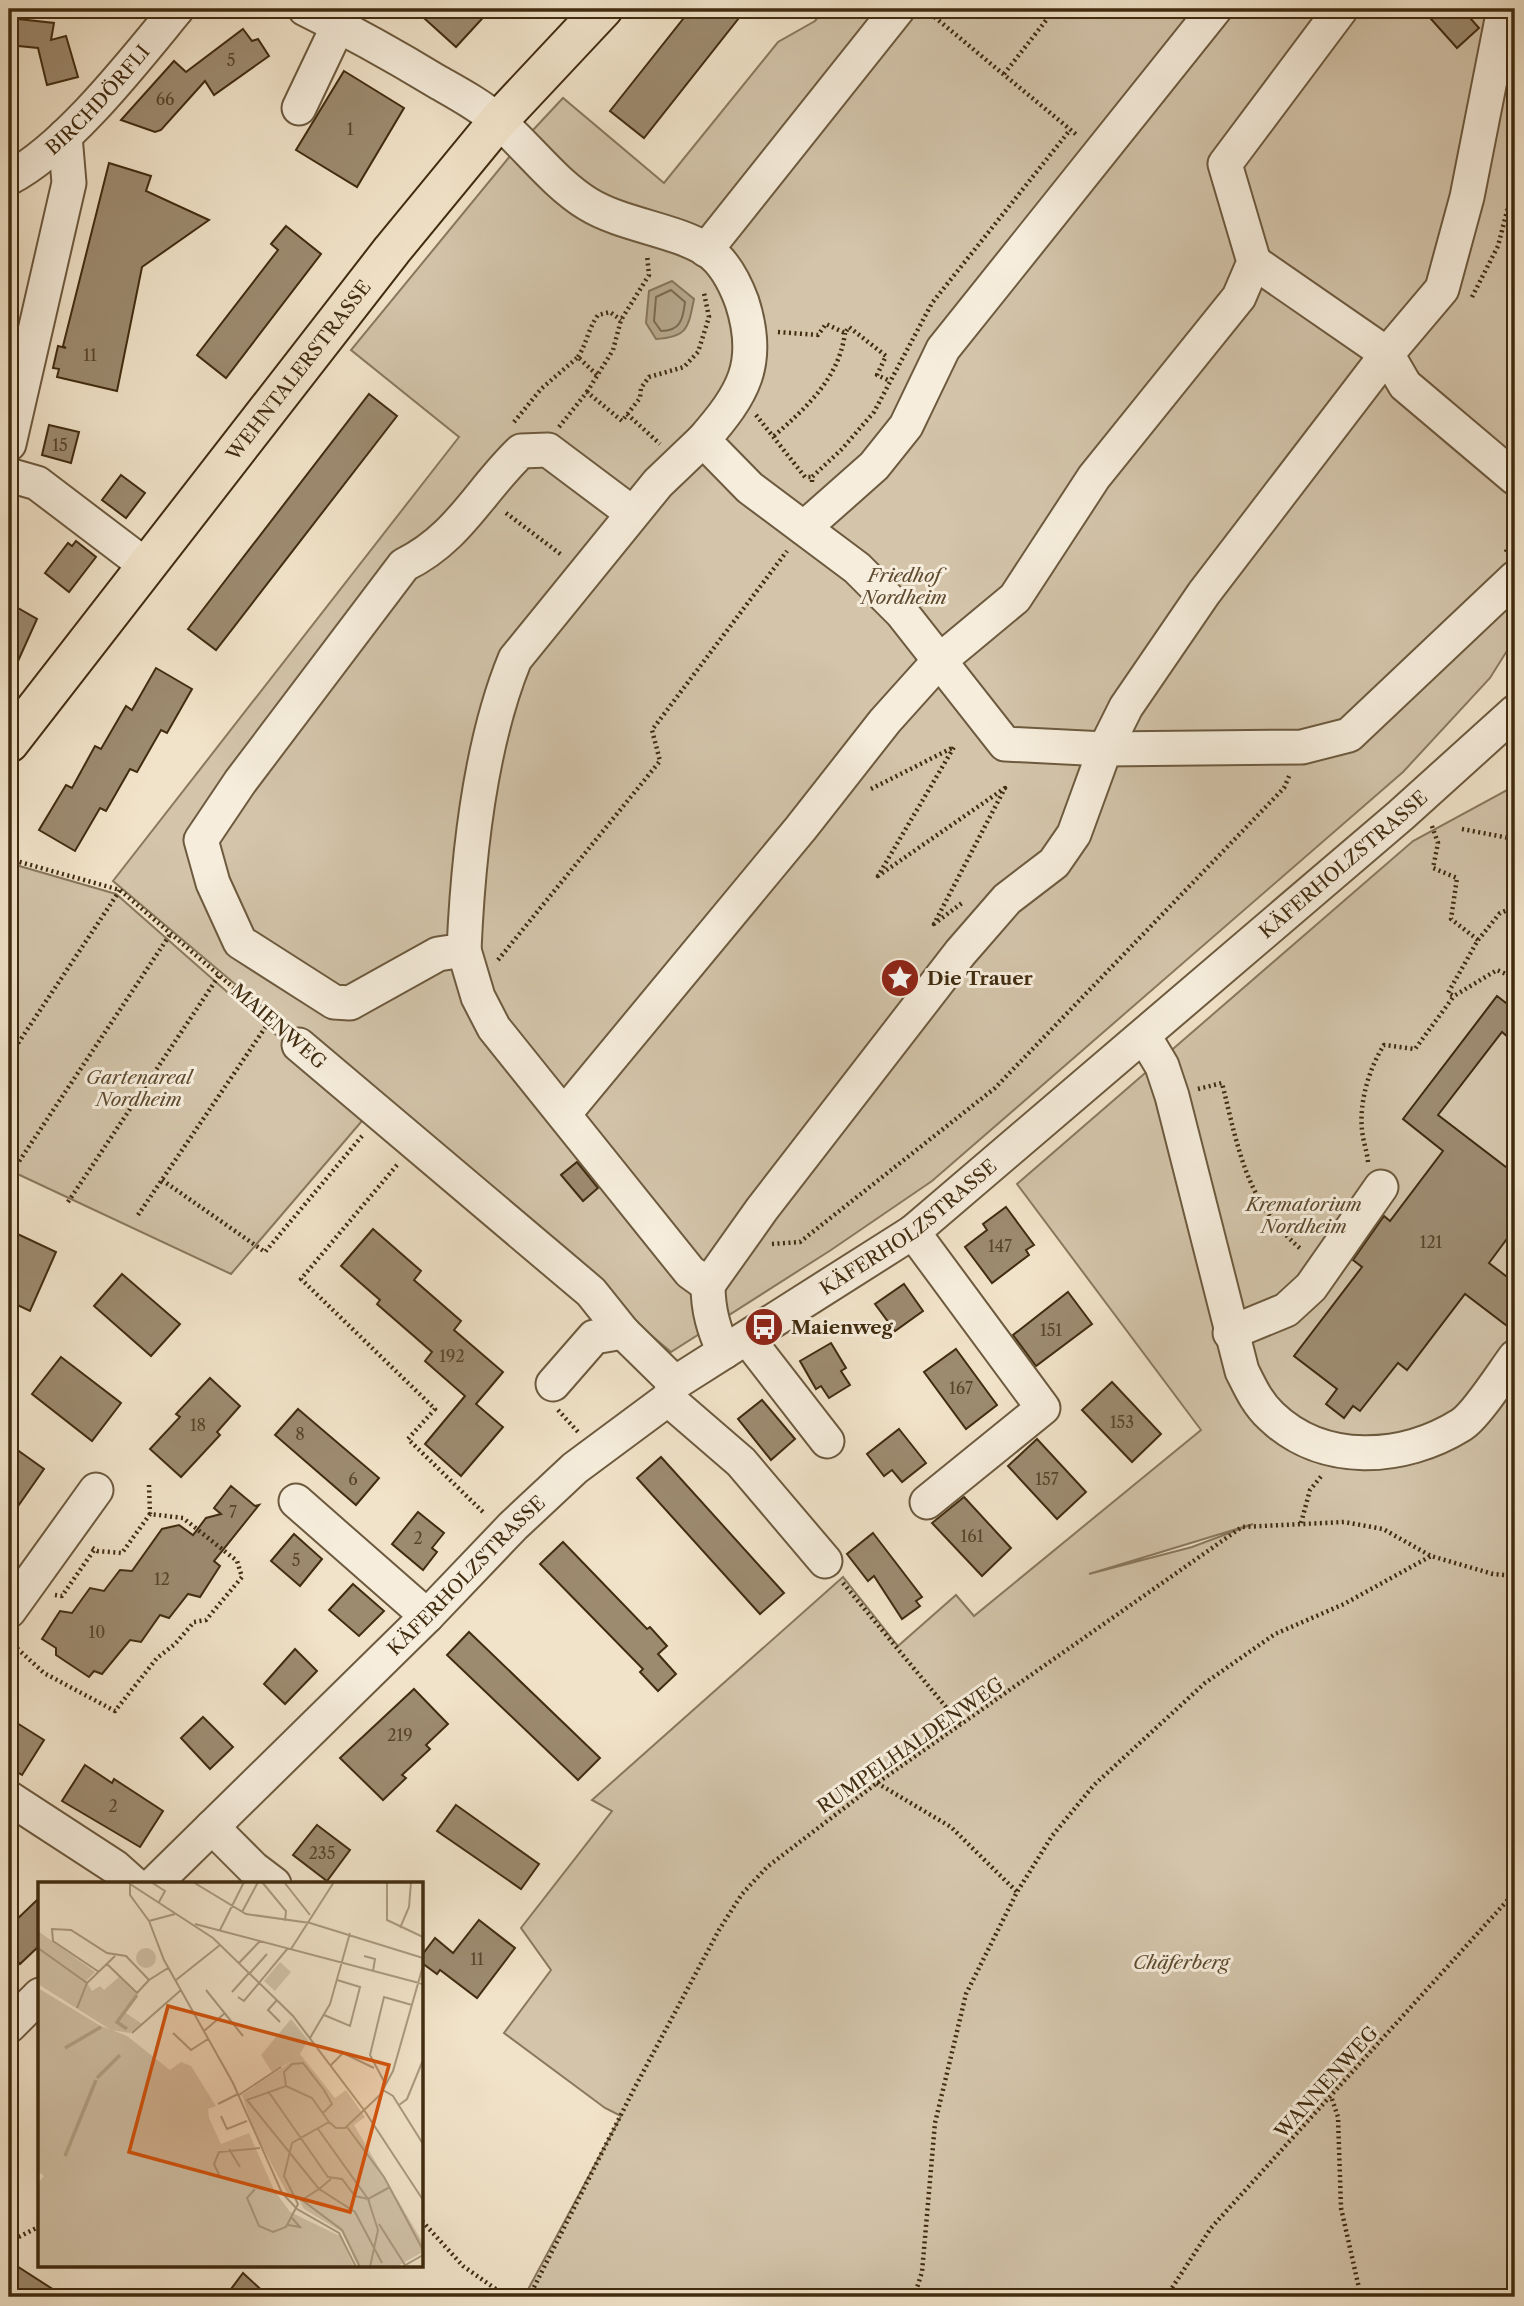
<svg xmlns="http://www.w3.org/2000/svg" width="1524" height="2306" font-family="'Libre Caslon Text',serif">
  <rect width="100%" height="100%" fill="#f1e3c9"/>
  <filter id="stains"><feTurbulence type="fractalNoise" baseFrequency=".00286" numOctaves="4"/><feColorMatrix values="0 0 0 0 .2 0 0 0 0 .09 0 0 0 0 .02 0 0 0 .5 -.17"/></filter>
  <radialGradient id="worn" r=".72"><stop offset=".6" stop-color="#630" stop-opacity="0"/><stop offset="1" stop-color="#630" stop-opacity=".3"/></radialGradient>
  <g fill="#d3c4aa" stroke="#8a785d" stroke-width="2" fill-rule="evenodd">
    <polygon points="825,9 1515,9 1515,553 1512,556 1515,560 1515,638 1490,678 1403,772 932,1181 831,1250 671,1352 113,881 459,437 351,350 520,144 563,98 664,183 778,42 815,21"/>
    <path d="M 1515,783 L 1515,2297 L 524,2297 L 621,2116 L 605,2108 L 504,2033 L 551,1970 L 521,1928 L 612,1811 L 592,1800 L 843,1577 L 898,1646 L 956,1595 L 974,1616 L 1201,1430 L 1017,1184 L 1413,841 L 1511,788 ZM 1253,1524 L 1192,1547 L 1089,1574 Z"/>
    <polygon points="9,863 116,894 367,1115 231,1274 9,1170"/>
  </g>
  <path fill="#b5a58a" stroke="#877559" stroke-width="2" d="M 672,281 L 694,299 C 688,328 688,337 656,339 L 646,323 L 649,291 Z"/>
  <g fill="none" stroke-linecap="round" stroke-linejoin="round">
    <path stroke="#7b684d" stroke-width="2" d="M 671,290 L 685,302 C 683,320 680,331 661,331 L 654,321 L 656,297 Z"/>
  </g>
  <g fill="#9d8b70" stroke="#412c10" stroke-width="2">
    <polygon points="414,9 491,9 456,47"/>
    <polygon points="691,9 746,9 644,138 610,111"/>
    <polygon points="1422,9 1462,9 1479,28 1457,48"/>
    <polygon points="9,18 54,23 51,40 66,36 78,77 47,85 38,48 9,45"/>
    <polygon points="243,29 252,41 258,39 269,56 214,95 205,81 161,130 155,132 121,120 174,61 186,72"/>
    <polygon points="344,71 404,108 357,187 296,150"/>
    <polygon points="109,163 151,176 146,191 209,220 142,267 117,391 57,377 59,369 53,368 58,346 66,348 63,346"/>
    <polygon points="286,226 321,254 226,378 197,355 278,250 271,244"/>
    <polygon points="369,394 397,416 216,650 188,629"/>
    <polygon points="49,425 79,432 71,463 42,455"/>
    <polygon points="121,475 145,493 126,518 102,500"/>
    <polygon points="76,541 96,557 69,592 45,573 68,543 72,546"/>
    <polygon points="18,608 37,619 9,681 9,620"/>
    <polygon points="156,668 192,689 167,733 161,730 137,772 130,769 106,811 100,808 75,851 39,830 66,785 72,788 95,746 101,749 126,706 132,710"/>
    <polygon points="1497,996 1515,1010 1515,1043 1502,1032 1438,1115 1515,1174 1515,1228 1489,1263 1515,1283 1515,1332 1465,1294 1407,1370 1398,1363 1360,1411 1353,1406 1344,1418 1326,1404 1337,1389 1294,1356 1362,1267 1353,1260 1384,1216 1390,1221 1443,1151 1403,1119"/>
    <polygon points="577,1162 598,1188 583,1201 561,1175"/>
    <polygon points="1006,1207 1034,1245 1026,1250 1029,1255 992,1283 965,1247 987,1230 983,1224"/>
    <polygon points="373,1229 421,1271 414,1280 461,1321 454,1330 503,1372 476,1404 503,1427 461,1476 425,1444 465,1396 425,1361 432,1352 377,1304 380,1300 341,1266"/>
    <polygon points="9,1230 56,1252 30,1311 9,1301"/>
    <polygon points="122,1274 180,1324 151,1356 94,1306"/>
    <polygon points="904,1284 923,1311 895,1331 875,1304"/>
    <polygon points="1068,1292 1092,1324 1036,1366 1013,1335"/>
    <polygon points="831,1343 846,1368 841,1371 850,1385 829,1398 821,1386 816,1389 800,1361"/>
    <polygon points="956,1349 997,1405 966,1429 924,1372"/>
    <polygon points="61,1357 121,1403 92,1441 32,1394"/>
    <polygon points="210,1378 240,1406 217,1432 220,1435 181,1477 150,1449 180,1417 176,1414"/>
    <polygon points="1112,1382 1161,1434 1132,1462 1082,1410"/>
    <polygon points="762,1400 795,1439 771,1460 738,1419"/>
    <polygon points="298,1409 379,1478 356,1505 275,1435"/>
    <polygon points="899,1429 926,1463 902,1482 892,1470 884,1476 867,1454"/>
    <polygon points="1037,1439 1086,1492 1057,1519 1008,1466"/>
    <polygon points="9,1444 44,1469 9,1519"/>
    <polygon points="661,1457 784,1593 760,1614 637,1478"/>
    <polygon points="231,1486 255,1506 259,1505 214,1561 220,1566 200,1597 188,1594 169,1618 160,1615 141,1642 130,1640 102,1674 94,1671 89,1677 56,1655 56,1648 42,1639 60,1611 72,1613 90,1588 104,1591 120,1570 132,1571 162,1529 179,1525 193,1535 206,1518 221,1514 214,1508"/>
    <polygon points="964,1497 1011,1548 982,1576 932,1523"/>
    <polygon points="418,1512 444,1533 432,1548 437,1552 423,1570 392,1544"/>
    <polygon points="873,1533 922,1597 916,1601 920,1606 902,1619 874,1576 868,1581 847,1554"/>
    <polygon points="294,1534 322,1559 300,1586 271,1561"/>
    <polygon points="563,1542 647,1629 650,1627 667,1646 658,1654 676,1674 658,1691 640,1672 643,1669 540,1564"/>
    <polygon points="353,1584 384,1611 359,1636 329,1610"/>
    <polygon points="469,1632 600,1758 578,1780 447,1655"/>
    <polygon points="295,1649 317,1671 285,1704 264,1684"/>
    <polygon points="414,1689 448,1724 426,1745 430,1749 402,1775 406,1778 383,1800 340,1758"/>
    <polygon points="203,1717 233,1747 210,1769 181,1738"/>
    <polygon points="9,1718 44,1740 22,1775 9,1767"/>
    <polygon points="85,1765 112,1783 114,1779 163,1811 140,1847 62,1801"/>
    <polygon points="456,1805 539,1864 521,1889 437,1831"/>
    <polygon points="317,1825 350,1850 327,1881 293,1855"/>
    <polygon points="40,1897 40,1945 20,1964 9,1952 9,1927"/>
    <polygon points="479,1920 515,1948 477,1998 440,1970 437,1974 422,1963 422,1955 435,1938 453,1953"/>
    <polygon points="9,2261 65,2297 9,2297"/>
    <polygon points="243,2273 269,2297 225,2297"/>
  </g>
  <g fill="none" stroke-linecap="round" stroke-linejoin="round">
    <g stroke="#6d5a3e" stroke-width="37">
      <g id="minor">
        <path d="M 305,9 C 350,31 393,55 436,81 C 457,93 480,105 498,121 C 528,147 554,183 588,204 C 622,225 676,230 707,250 C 725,262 735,283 742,302 C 762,364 743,394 703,440 L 750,488 L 857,568 L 902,613 L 1005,744 L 1105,749 L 1302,747 L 1349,735 L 1515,578"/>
        <polyline points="1504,9 1467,197 1442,289 1387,354 1405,385 1515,478"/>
        <polyline points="299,108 338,26"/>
        <path id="s1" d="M 9,178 C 66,149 135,60 177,9"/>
        <polyline points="706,250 898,9"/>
        <polyline points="9,444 69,183 65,136"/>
        <polyline points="9,475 37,483 145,565"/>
        <path d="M 632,513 L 548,450 L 521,451 C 479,491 459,538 404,565 L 240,782 L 201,840 L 213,883 L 240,942 L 334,1002 L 350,1003 L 438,954 L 464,950 C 468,858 480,744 515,659 L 658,483 L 703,440"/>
        <polyline points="804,528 874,466 906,426 943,349 1215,9"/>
        <polyline points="464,950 478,997 494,1028 690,1272 708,1285 762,1209 960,953 1007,899 1054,863 1074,834 1105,749 1126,707 1204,593 1387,354 1254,262"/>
        <path d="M 1144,1036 L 1162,1066 L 1172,1096 L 1242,1371 C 1250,1387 1257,1403 1271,1416 C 1323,1466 1403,1461 1461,1425 C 1476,1416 1503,1373 1515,1357"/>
        <polyline points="299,1045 591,1292 623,1332 675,1383"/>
        <polyline points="565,1113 801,828 885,721 938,662 1015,598 1094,477 1239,297 1254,262 1225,164 1341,9"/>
        <polyline points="913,1232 1043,1408 927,1502"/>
        <path d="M 708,1285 C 708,1311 714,1330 724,1352"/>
        <polyline points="1230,1333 1286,1310 1311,1287 1381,1187"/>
        <polyline points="747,1338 827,1441"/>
        <polyline points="553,1384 594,1337 623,1332"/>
        <polyline points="668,1399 741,1462 825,1561"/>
        <polyline points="296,1501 427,1616"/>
        <polyline points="9,1611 96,1490"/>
        <polyline points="9,1798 115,1867 134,1884"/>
        <polyline points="212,1827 253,1868 274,1884"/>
        <path id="s2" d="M 154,1884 L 427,1616 L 513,1526 L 575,1468 L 668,1399 L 675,1383 L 913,1232 L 1401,815 L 1515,712"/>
        <polyline points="9,2026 40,1995"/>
      </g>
    </g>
    <g stroke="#412c10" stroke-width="42">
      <g id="major">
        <path id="s3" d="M 9,743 L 392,250 L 498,121 L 603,9"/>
      </g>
    </g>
    <g stroke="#412c10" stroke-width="4.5" stroke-dasharray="2 3.5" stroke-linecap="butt">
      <polyline points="926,10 1078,136"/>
      <polyline points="1004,74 1055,9"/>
      <polyline points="1472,297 1498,246 1515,180"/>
      <polyline points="778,332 818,335 826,324 845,333 849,327 886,356 877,375 890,381"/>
      <path d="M 578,357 C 587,343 588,329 598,315 L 610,312 L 621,320"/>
      <polyline points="587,392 613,350 621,320 649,275 647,255"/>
      <polyline points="627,414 660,444"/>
      <polyline points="756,415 805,477 812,477"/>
      <polyline points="514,422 541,389 578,357 597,375"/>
      <polyline points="559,427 587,392 622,421 640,398 641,388 649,377 684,367 698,352 709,317 704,293"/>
      <path d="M 774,436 C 807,407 839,378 845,333"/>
      <polyline points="812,482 812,477 842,449 874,412 932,303 1070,130"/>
      <polyline points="506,513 563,556"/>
      <polyline points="1506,552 1515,527"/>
      <polyline points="871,789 954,747 878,876 1005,788 934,924 962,903"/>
      <polyline points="1432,826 1438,843 1433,868 1457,878 1451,919 1478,940 1448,993 1454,996 1497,970 1515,978"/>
      <polyline points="1462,829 1509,838 1515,843"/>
      <polyline points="9,859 120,890 278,1026"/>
      <polyline points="1478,940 1500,913 1515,907"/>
      <polyline points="498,960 660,761 652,730 787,551"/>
      <polyline points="9,1057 120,890"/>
      <path d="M 1198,1089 L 1222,1083 C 1239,1151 1246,1203 1302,1250"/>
      <path d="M 1368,1162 C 1367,1151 1363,1141 1362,1130 C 1359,1103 1369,1068 1384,1045 L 1415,1049 L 1454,996"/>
      <polyline points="397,1165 301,1279 435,1409 408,1439 485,1514"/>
      <polyline points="10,1175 171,933"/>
      <polyline points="162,1180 265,1252 362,1136"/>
      <polyline points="68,1202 220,974"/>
      <polyline points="138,1215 271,1019"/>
      <polyline points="772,1244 800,1242 995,1088 1284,788 1290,774"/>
      <polyline points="558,1410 578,1432"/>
      <polyline points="149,1485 150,1514"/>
      <polyline points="1301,1523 1310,1490 1323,1474"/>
      <polyline points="843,1583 960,1724"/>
      <polyline points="55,1595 62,1596 94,1550"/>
      <polyline points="9,1641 44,1673 115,1711 157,1658 175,1644 194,1622 206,1620 242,1577 237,1561 183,1518 150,1514 122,1553 97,1551 91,1547"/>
      <polyline points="877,1783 951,1827 1017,1892"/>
      <polyline points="1332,2099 1338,2117 1341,2208 1361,2297"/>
      <polyline points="422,2221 463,2266 507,2297"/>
      <polyline points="9,2242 40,2226"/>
      <polyline points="529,2297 634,2089 719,1930 742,1894 767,1867 877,1783 1242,1527 1344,1522 1383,1529 1431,1556 1493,1574 1515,1576"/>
      <polyline points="914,2297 922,2272 935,2123 966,1994 1017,1892 1052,1836 1094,1785 1205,1683 1275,1634 1344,1604 1431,1556"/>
      <polyline points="1166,2297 1211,2228 1515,1892"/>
    </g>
    <use href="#minor" stroke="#f6eddc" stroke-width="33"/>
    <use href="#major" stroke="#f1e3c9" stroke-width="38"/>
  </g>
  <defs>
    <g id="sight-disc" transform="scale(2.0125)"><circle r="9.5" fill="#8f2418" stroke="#f6eddc"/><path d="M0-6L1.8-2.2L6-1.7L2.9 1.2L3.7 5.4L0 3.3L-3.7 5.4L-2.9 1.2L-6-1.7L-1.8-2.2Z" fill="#fff"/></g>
    <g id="bus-disc" transform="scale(2.0125)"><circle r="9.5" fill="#8f2418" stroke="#f6eddc"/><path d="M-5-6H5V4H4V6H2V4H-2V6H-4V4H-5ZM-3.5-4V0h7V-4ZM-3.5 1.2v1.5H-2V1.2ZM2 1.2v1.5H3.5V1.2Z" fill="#fff"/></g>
  </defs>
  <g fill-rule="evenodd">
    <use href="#sight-disc" x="900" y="978"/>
    <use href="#bus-disc" x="764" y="1327"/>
  </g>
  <g text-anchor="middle" stroke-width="6" stroke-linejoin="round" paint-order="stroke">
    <g font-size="16" fill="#584428">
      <text x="231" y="66">5</text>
      <text x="165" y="105">66</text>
      <text x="350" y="135">1</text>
      <text x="90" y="361">11</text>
      <text x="60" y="451">15</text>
      <text x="1431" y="1248">121</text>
      <text x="1000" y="1252">147</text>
      <text x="1051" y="1336">151</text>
      <text x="452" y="1362">192</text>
      <text x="961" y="1394">167</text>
      <text x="1122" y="1428">153</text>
      <text x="198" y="1431">18</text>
      <text x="300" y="1440">8</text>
      <text x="353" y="1485">6</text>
      <text x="1047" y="1485">157</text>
      <text x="233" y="1518">7</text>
      <text x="972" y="1542">161</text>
      <text x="418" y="1544">2</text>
      <text x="296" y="1566">5</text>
      <text x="162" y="1585">12</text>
      <text x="97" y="1638">10</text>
      <text x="400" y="1741">219</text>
      <text x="113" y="1812">2</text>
      <text x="322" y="1859">235</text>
      <text x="477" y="1965">11</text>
    </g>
    <g font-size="19" fill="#412c10" stroke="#f6eddc">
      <text dy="7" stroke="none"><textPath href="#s1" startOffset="119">BIRCHDÖRFLI</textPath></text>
      <text dy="7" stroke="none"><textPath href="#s3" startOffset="472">WEHNTALERSTRASSE</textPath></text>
      <text dy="7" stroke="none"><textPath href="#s2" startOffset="1573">KÄFERHOLZSTRASSE</textPath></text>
      <text transform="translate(279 1026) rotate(41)" y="7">MAIENWEG</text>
      <text dy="7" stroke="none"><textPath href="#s2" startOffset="1006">KÄFERHOLZSTRASSE</textPath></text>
      <text dy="7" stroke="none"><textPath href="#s2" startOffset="439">KÄFERHOLZSTRASSE</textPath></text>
      <text transform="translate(910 1745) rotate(-35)" y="7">RUMPELHALDENWEG</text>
      <text transform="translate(1326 2082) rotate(-48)" y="7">WANNENWEG</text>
    </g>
    <g font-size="19" font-style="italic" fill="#5e4a2f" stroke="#f6eddc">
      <text x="904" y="582">Friedhof<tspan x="904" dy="22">Nordheim</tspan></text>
      <text x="139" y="1084">Gartenareal<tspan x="139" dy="22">Nordheim</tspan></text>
      <text x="1304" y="1211">Krematorium<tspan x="1304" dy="22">Nordheim</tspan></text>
      <text x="1181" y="1969">Chäferberg</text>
    </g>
    <g font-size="19" font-weight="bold" fill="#412c10" stroke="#f6eddc" text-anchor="start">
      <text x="927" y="985">Die Trauer</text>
      <text x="791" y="1334">Maienweg</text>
    </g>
  </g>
  <g transform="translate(38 1882)">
    <rect width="385" height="385" fill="#f1e3c9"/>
    <path d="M 0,49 L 57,90 L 48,99 L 54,109 L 62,104 L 66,108 L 81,95 L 99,113 L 85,129 L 104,142 L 92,151 L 73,148 L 0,102 ZM98 76a10 10 0 1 1 20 0a10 10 0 1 1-20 0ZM 242,80 L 253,90 L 237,109 L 226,99 ZM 0,106 L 61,143 L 89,154 L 132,188 L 143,180 L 153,184 L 178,224 L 170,227 L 171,236 L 183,262 L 211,251 L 236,308 L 252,330 L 302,354 L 316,385 L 0,385 L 0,301 L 6,294 L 0,289 ZM 253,137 L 270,158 L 262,172 L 297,216 L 308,208 L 327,235 L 316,243 L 385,361 L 385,370 L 358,385 L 320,385 L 304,350 L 266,327 L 259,314 L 254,316 L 248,309 L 216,249 L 204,213 L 254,179 L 234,190 L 223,173 Z" fill="#d3c4aa"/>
    <path fill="none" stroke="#b5a58a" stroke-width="3.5" d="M 89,147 L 79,140 L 99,113M 27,166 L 63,145M 59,196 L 82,173M 27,274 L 58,198"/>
    <path fill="none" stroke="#ab9a7f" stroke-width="2" d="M 89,0 L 175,56 L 255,134 L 326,228 L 385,318M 113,0 L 127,9 L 121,20M 155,0 L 208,32 L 272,41 L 385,76M 224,0 L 248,29 L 247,39M 246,0 L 272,33M 349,0 L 349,38 L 385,55M 92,2 L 92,13 L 111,39 L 126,78 L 195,201 L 244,311 L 259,327 L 301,351 L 318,385M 204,30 L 220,0M 111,39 L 137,32M 157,42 L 385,102M 362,46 L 371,25 L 373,0M 182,48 L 206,0M 0,66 L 49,101M 253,67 L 296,0M 326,74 L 337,77 L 335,89M 201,81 L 222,59M 69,82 L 99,111 L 111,98M 61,90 L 15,59 L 14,47 L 33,48 L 69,71 L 88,74 L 111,98 L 130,86M 212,91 L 229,72M 138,98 L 182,63M 168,108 L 205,154M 194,110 L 211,91M 200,115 L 206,119 L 250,66M 239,118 L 230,128 L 242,140M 39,126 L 49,101 L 77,74M 286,133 L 312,144 L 322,105 L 299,98M 166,149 L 187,131M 94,151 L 143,108M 135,151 L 153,168 L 170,157M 272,156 L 292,122 L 312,51M 293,183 L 305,171 L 336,186M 348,203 L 332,173 L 346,115 L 374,123M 248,204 L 209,218 L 281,307 L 293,297M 345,208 L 355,214 L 385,262M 230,209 L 290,295 L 304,297 L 317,314 L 330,317 L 280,247M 201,213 L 243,185M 180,222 L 200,212M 361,223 L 369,217 L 385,178M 285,231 L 294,222 L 286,208 L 265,181 L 254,182 L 246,190 L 248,204 L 274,216 L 291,240M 183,234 L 189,247 L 209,239M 309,245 L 346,295 L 385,368M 191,267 L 202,285M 182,295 L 176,282 L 181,270 L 222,266M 217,307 L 209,316 L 221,344 L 235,350 L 248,345 L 260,322 L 246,294 L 254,261 L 291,240 L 298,246 L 307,246 L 342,213 L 355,189 L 385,84M 341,342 L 367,383M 250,343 L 262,345 L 254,336M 322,385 L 304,348 L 264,318 L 281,307 L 317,330 L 344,381M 332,385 L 340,348 L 330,317 L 352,305M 364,385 L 385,373"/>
    <path fill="#d7540c" fill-opacity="0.15" stroke="#d7540c" stroke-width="3.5" d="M 130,124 L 351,183 L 312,330 L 91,270 Z"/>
    <rect width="385" height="385" fill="none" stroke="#412c10" stroke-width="3.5"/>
  </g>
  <rect width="1524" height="2306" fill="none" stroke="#f1e3c9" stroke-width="35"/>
  <rect x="10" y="10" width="1503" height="2285" fill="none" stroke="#412c10" stroke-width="3.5"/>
  <rect x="18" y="18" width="1489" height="2271" fill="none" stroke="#412c10" stroke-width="2"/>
  <rect width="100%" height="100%" filter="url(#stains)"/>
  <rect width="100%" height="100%" fill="url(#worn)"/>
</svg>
